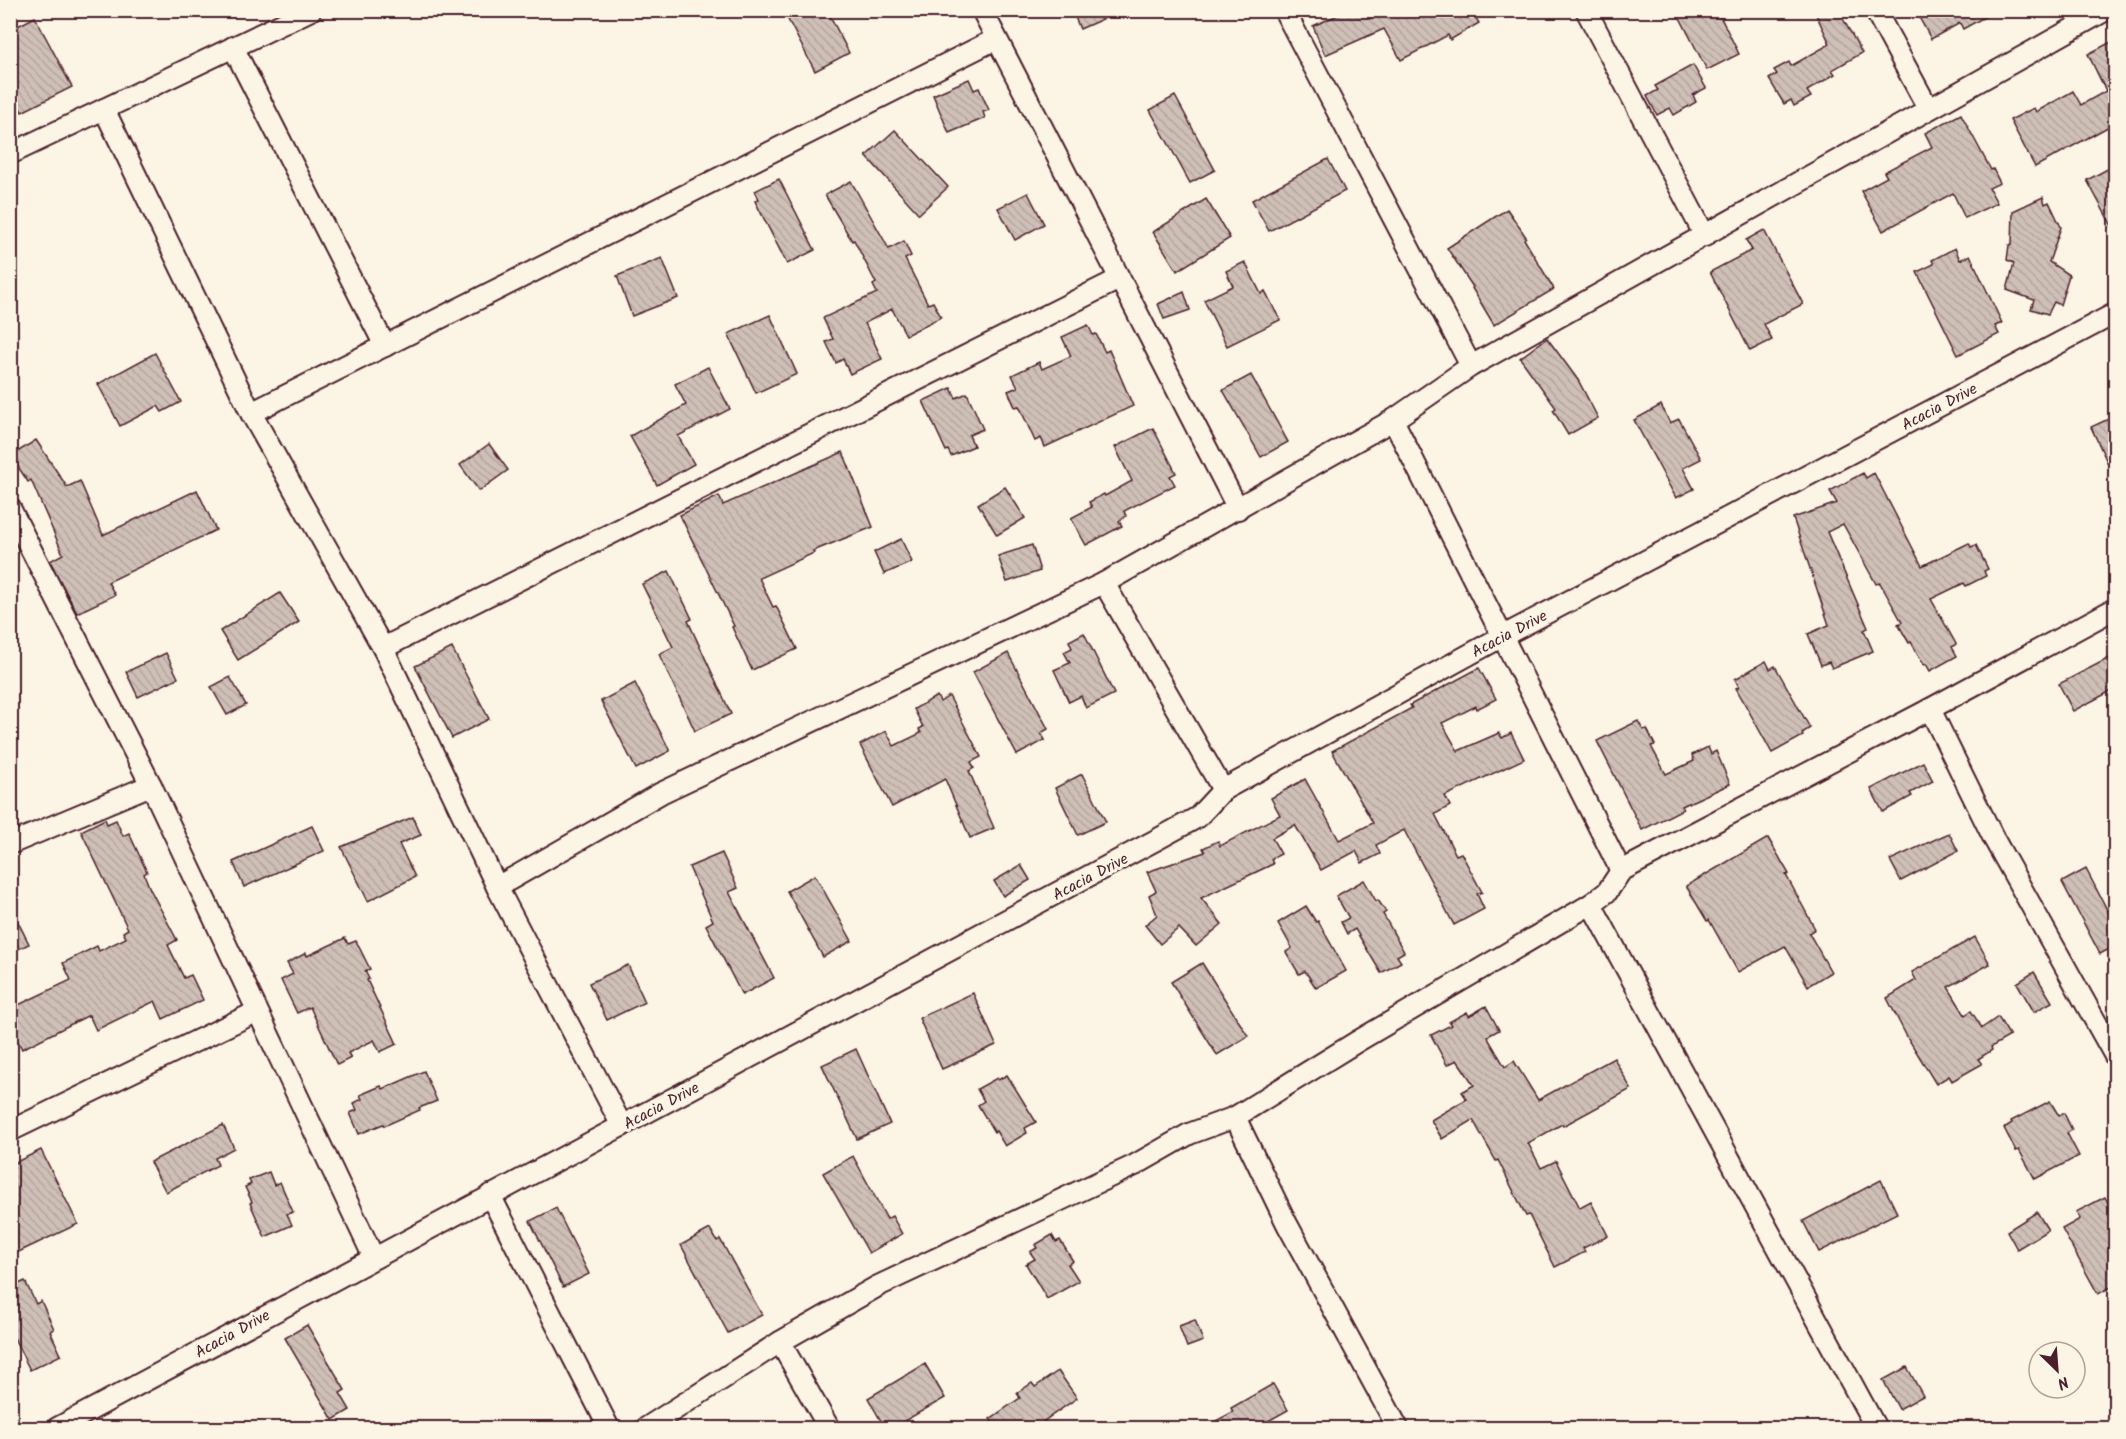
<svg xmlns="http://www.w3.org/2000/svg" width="2126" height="1439" font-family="Kalam,sans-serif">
  <defs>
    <pattern id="building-back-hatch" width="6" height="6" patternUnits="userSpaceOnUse" patternTransform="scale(1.5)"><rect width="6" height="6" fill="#cfc0b7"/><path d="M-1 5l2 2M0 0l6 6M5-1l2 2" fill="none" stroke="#b3a59e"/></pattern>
  </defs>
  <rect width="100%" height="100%" fill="#fcf5e5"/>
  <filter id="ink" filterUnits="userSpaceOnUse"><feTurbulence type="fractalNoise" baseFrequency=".0167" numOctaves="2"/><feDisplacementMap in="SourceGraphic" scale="12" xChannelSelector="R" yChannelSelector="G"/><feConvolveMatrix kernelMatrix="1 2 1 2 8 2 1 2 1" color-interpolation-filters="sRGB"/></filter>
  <g filter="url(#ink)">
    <g fill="url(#building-back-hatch)" stroke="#4a1f2b" stroke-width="1.5">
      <polygon points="783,10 827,10 849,53 815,71"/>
      <polygon points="1072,10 1123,10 1080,29"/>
      <polygon points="1349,10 1365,10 1369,19 1385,10 1471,10 1479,23 1450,40 1448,35 1401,60 1384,29 1325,55 1313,26"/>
      <polygon points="1676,10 1717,10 1739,54 1707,70"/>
      <polygon points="1814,10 1838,10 1862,53 1832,70 1835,74 1807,91 1811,97 1794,106 1791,100 1784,104 1769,79 1777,74 1774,70 1789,62 1791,66 1830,44"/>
      <polygon points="1915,10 1997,10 1963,29 1960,23 1931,39"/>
      <polygon points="35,17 72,87 22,112 10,89 10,30"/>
      <polygon points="2115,40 2115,123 2035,167 2010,120 2034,108 2036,112 2073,91 2081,105 2106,91 2088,54"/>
      <polygon points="1693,65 1706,88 1693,95 1696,102 1674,115 1670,108 1657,115 1647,96 1658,90 1655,86"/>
      <polygon points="969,79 974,90 979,88 989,110 983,112 985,118 949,133 933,95"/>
      <polygon points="1175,96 1215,170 1190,183 1150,110"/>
      <polygon points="1961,114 1991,170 1993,169 2000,183 1989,188 1997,203 1965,218 1953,193 1883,231 1861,191 1887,177 1884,172 1932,147 1925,133"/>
      <polygon points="895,130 948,187 919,214 866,156"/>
      <polygon points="1328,159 1345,191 1269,231 1252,200"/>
      <polygon points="2115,165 2115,232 2087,180"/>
      <polygon points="779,179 815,250 787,264 755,201 759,199 755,191"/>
      <polygon points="851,181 889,249 904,241 911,256 905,259 928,304 933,302 941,317 906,335 892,309 865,323 882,359 850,374 843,359 836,363 826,342 833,339 823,318 877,293 873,285 876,283 854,240 852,241 825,195"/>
      <polygon points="1028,193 1044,224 1015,240 998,208"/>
      <polygon points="2043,197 2045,204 2049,202 2061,227 2049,262 2069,275 2060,305 2054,302 2048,314 2031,309 2034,300 2007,290 2014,263 2007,260 2009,245 2012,244 2013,211"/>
      <polygon points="1206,199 1230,238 1177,271 1153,232"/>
      <polygon points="1507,209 1526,237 1524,239 1554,289 1494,325 1472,288 1473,287 1447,248"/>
      <polygon points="1764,230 1803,304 1764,324 1772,340 1750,351 1710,272 1752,250 1746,240"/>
      <polygon points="1955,248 1960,260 1970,255 2002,323 1995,326 1999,334 1958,355 1917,272 1934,264 1932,260"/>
      <polygon points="662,258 678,298 632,316 617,276"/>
      <polygon points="1245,262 1261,294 1265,291 1280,320 1227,346 1204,300 1233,286 1226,271"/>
      <polygon points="1184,292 1190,310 1164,319 1158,304"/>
      <polygon points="770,315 797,374 756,393 728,334"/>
      <polygon points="1088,325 1093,335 1096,334 1105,352 1109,350 1133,406 1045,447 1041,438 1035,441 1019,406 1015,407 1008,391 1018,387 1012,375 1039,362 1042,369 1071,356 1062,337"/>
      <polygon points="1547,338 1578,380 1598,418 1568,435 1553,410 1556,408 1520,358"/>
      <polygon points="155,353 181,402 162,412 158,406 120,426 98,384"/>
      <polygon points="708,367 730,409 678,436 694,464 657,485 630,436 686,405 675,384"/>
      <polygon points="1251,375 1288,442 1261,457 1223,390"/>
      <polygon points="951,388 956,398 967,393 983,429 969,435 974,446 951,456 948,450 946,451 923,401"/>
      <polygon points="1661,405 1670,423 1679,419 1701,459 1683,468 1694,489 1676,498 1634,420"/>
      <polygon points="2115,416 2115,479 2091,427"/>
      <polygon points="1153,428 1176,473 1170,476 1175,485 1124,511 1126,516 1119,521 1122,526 1086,545 1071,518 1092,507 1089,502 1104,494 1105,496 1132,481 1115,447"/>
      <polygon points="36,440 67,487 80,481 103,535 197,490 216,530 108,582 115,595 77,613 50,561 63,554 31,480 28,482 11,456"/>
      <polygon points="489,444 508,470 479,491 460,465"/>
      <polygon points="843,452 873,527 813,551 814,553 759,578 773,607 776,606 797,649 752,670 732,627 734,626 680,515 719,496 723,505"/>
      <polygon points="1863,473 1866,478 1874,473 1922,566 1969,543 1971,547 1976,545 1988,569 1984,571 1986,576 1966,586 1964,583 1931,599 1956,644 1952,647 1957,656 1930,671 1926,664 1924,665 1911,642 1909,643 1898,624 1902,622 1880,583 1876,584 1843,524 1827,532 1868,628 1864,630 1873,651 1832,668 1829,662 1821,665 1808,634 1829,625 1793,518 1837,503 1830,491"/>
      <polygon points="1005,487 1025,518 997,535 978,504"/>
      <polygon points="901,539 912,562 884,574 874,552"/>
      <polygon points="1032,545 1040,571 1007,582 998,556"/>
      <polygon points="669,571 692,619 688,621 731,714 695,731 659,654 673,647 642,584"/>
      <polygon points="280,593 299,622 238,660 220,631"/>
      <polygon points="1084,633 1114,694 1086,708 1081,696 1069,702 1054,670 1070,663 1064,652 1072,648 1069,641"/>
      <polygon points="452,648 489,719 452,738 415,666"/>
      <polygon points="166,653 178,678 138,697 126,672"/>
      <polygon points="1008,653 1048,729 1041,733 1045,740 1017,755 973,672"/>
      <polygon points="2115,655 2115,689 2073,711 2059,684"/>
      <polygon points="1766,661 1770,669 1775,666 1810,728 1802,733 1803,736 1772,753 1736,688 1739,687 1735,679"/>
      <polygon points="1479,668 1496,699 1477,709 1476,706 1442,723 1458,751 1499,733 1502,738 1511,733 1524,759 1445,796 1450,806 1435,814 1456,855 1461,853 1482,892 1477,894 1484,909 1454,925 1404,830 1376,845 1380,854 1362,863 1356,851 1321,870 1295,825 1272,838 1281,854 1271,859 1273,864 1201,898 1222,924 1196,946 1179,928 1160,944 1145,925 1157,915 1149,895 1156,891 1147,872 1205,852 1203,848 1218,841 1220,846 1280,815 1271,798 1305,779 1339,840 1373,823 1332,751 1412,708 1410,705"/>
      <polygon points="230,677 246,705 227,715 211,687"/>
      <polygon points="635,683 670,751 636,769 601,701"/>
      <polygon points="937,696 940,702 949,696 981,757 971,762 974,768 969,771 994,828 970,838 945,779 892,807 860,745 886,731 894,746 921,733 919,729 923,727 914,709"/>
      <polygon points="1638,721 1643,730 1647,729 1655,745 1651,746 1666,774 1694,761 1692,755 1708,747 1711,754 1716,751 1730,784 1682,806 1683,809 1642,830 1597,741"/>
      <polygon points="1923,762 1933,781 1910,793 1912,796 1883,812 1871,789"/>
      <polygon points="1082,774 1106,822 1078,835 1055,788"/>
      <polygon points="413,817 421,835 399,844 415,877 368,901 341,847"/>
      <polygon points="105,819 107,824 116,820 123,836 129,833 147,872 144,874 150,889 177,940 168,945 184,978 191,975 203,1000 163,1019 155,1001 96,1030 89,1015 22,1049 10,1026 10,1009 71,980 63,963 97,946 99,951 126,938 123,932 128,929 81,831"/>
      <polygon points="312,826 324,851 244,887 233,862"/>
      <polygon points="1949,833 1958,851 1901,881 1890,860"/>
      <polygon points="1768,838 1789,874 1786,875 1815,929 1809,933 1831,972 1808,986 1785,946 1738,972 1709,920 1707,921 1686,886"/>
      <polygon points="722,853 738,888 729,892 774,978 742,995 706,925 713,921 689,867"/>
      <polygon points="1021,865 1030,880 1003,896 994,881"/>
      <polygon points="2086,869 2115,925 2115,946 2100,954 2062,882"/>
      <polygon points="815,875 852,941 823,957 787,891"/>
      <polygon points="1364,880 1376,901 1378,900 1386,912 1383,914 1404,952 1397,956 1401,962 1381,973 1355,929 1347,934 1341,922 1349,918 1336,896"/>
      <polygon points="10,906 29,944 10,953"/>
      <polygon points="1306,906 1316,922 1318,921 1346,971 1316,988 1305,971 1299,974 1286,952 1292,948 1278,923"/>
      <polygon points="1975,937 1990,964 1948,987 1965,1015 1971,1011 1982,1028 1998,1017 2010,1036 1991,1047 1992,1050 1978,1059 1982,1064 1952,1081 1949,1076 1936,1084 1906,1035 1887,998 1916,980 1912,972"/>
      <polygon points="345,938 348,944 356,941 370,969 365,971 369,979 367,980 397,1044 380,1052 374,1040 348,1053 351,1058 337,1065 310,1007 297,1013 281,980 293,974 287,963 306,953 307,956"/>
      <polygon points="1202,963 1248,1036 1217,1055 1171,982"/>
      <polygon points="628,965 645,1002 607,1020 589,983"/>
      <polygon points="2034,972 2052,1002 2034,1012 2017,983"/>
      <polygon points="973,993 996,1045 942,1069 919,1018"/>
      <polygon points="1486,1006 1499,1030 1488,1036 1489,1040 1505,1067 1514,1061 1538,1100 1614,1058 1631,1089 1563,1126 1562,1124 1528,1143 1541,1168 1556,1161 1580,1208 1591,1202 1608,1236 1583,1248 1585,1252 1555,1267 1529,1215 1526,1216 1498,1160 1496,1161 1473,1120 1442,1139 1431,1120 1467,1099 1462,1092 1474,1085 1457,1060 1447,1065 1431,1035 1451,1025 1449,1022 1467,1012 1469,1016"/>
      <polygon points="856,1049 890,1124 857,1139 822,1065"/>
      <polygon points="424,1071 437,1101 419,1108 420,1110 384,1126 383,1124 359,1134 350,1113 357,1110 354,1103 362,1099 360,1095 381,1086 383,1089"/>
      <polygon points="1007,1075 1036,1122 1025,1128 1027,1133 1005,1146 996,1131 994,1132 978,1105 984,1101 977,1089 997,1078 998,1080"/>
      <polygon points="2050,1101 2059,1116 2064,1113 2072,1130 2067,1133 2079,1156 2035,1179 2019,1150 2016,1151 2004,1128 2012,1123 2011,1121"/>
      <polygon points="223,1125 234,1148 215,1158 218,1165 166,1192 150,1162"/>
      <polygon points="41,1150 78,1224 10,1256 10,1165"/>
      <polygon points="853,1156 887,1219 892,1216 902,1234 869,1253 823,1173"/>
      <polygon points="269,1172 274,1185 280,1182 293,1212 287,1214 292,1225 265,1237 250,1203 252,1202 245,1187 251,1184 249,1180"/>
      <polygon points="1881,1180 1897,1213 1819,1252 1803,1221"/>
      <polygon points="2105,1197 2115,1216 2115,1285 2098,1294 2062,1229 2080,1219 2076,1212"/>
      <polygon points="556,1208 589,1274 563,1287 530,1221"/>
      <polygon points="2037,1212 2048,1230 2017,1249 2007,1231"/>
      <polygon points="710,1229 717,1241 720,1239 762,1315 728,1333 681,1245"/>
      <polygon points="1052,1235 1056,1242 1060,1240 1073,1261 1068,1264 1079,1281 1047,1299 1026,1264 1035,1259 1030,1252 1037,1248 1035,1245"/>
      <polygon points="25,1281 36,1304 41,1301 54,1329 50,1331 61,1355 30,1370 10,1330 10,1288"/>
      <polygon points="1195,1320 1203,1341 1187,1347 1179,1326"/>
      <polygon points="307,1325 345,1390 340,1393 350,1410 333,1420 285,1338"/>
      <polygon points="925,1364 945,1398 892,1428 885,1428 868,1398"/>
      <polygon points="1907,1367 1923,1396 1899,1409 1883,1380"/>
      <polygon points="1058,1371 1077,1398 1044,1421 1049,1428 997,1428 990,1419 1020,1398 1017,1393 1032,1383 1035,1387"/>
      <polygon points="1273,1384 1288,1410 1268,1421 1272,1428 1203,1428 1233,1412 1231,1408"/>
    </g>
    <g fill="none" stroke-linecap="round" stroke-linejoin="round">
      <g stroke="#4a1f2b" stroke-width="24">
        <g id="minor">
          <polyline points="982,10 1238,509"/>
          <polyline points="1284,10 1471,366"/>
          <polyline points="1586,10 1705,236"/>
          <polyline points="1875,10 1928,108"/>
          <polyline points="233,47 385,346"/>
          <polyline points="104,109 251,413 383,648 497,887 622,1126"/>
          <polyline points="10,154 311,10"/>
          <polyline points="251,413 996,39"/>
          <polyline points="1393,420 1621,871"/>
          <polyline points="10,508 151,785 373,1256"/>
          <polyline points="1104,583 1223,790"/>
          <polyline points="383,648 1119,279"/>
          <polyline points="1930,709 1994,839 2116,1058"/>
          <polyline points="10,844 151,785"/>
          <polyline points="497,887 661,793 1104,583 1393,420 1471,366 2106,10"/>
          <polyline points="1591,904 1876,1428"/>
          <polyline points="10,1131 256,1012"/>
          <polyline points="490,1195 609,1428"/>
          <polyline points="780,1342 829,1428"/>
          <path d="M 57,1428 C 422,1229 790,1036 1156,840 L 1198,817 L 1223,790 L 1503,636 L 2116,313"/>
          <polyline points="646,1428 780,1342 878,1286 1135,1165 1189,1134 1235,1117"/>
          <polyline points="1398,1428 1287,1224 1235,1117 1358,1041 1591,904 1607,892 1621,871 1930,709 2116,608"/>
        </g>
      </g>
      <use href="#minor" stroke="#fcf5e5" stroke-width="20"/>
    </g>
  </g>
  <g text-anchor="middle" stroke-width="6" stroke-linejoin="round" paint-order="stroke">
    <g font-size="16" fill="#4a1f2b" stroke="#fcf5e5">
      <text transform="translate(1939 406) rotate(-28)" y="6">Acacia Drive</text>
      <text transform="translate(1509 633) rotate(-28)" y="6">Acacia Drive</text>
      <text transform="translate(1090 876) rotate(-28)" y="6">Acacia Drive</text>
      <text transform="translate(661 1105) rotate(-28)" y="6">Acacia Drive</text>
      <text transform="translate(232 1333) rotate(-29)" y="6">Acacia Drive</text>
    </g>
  </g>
  <rect width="2126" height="1439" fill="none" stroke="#fcf5e5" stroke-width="36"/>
  <rect x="18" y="18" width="2090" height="1403" fill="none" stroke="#4a1f2b" stroke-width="2" filter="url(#ink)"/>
  <g transform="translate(2057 1370) rotate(155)"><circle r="28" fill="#fcf5e5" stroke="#b59f9b" stroke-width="1.5"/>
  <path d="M0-4.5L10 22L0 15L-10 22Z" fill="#4a1f2b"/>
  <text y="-9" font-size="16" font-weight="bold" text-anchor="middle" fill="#4a1f2b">N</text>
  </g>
</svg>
